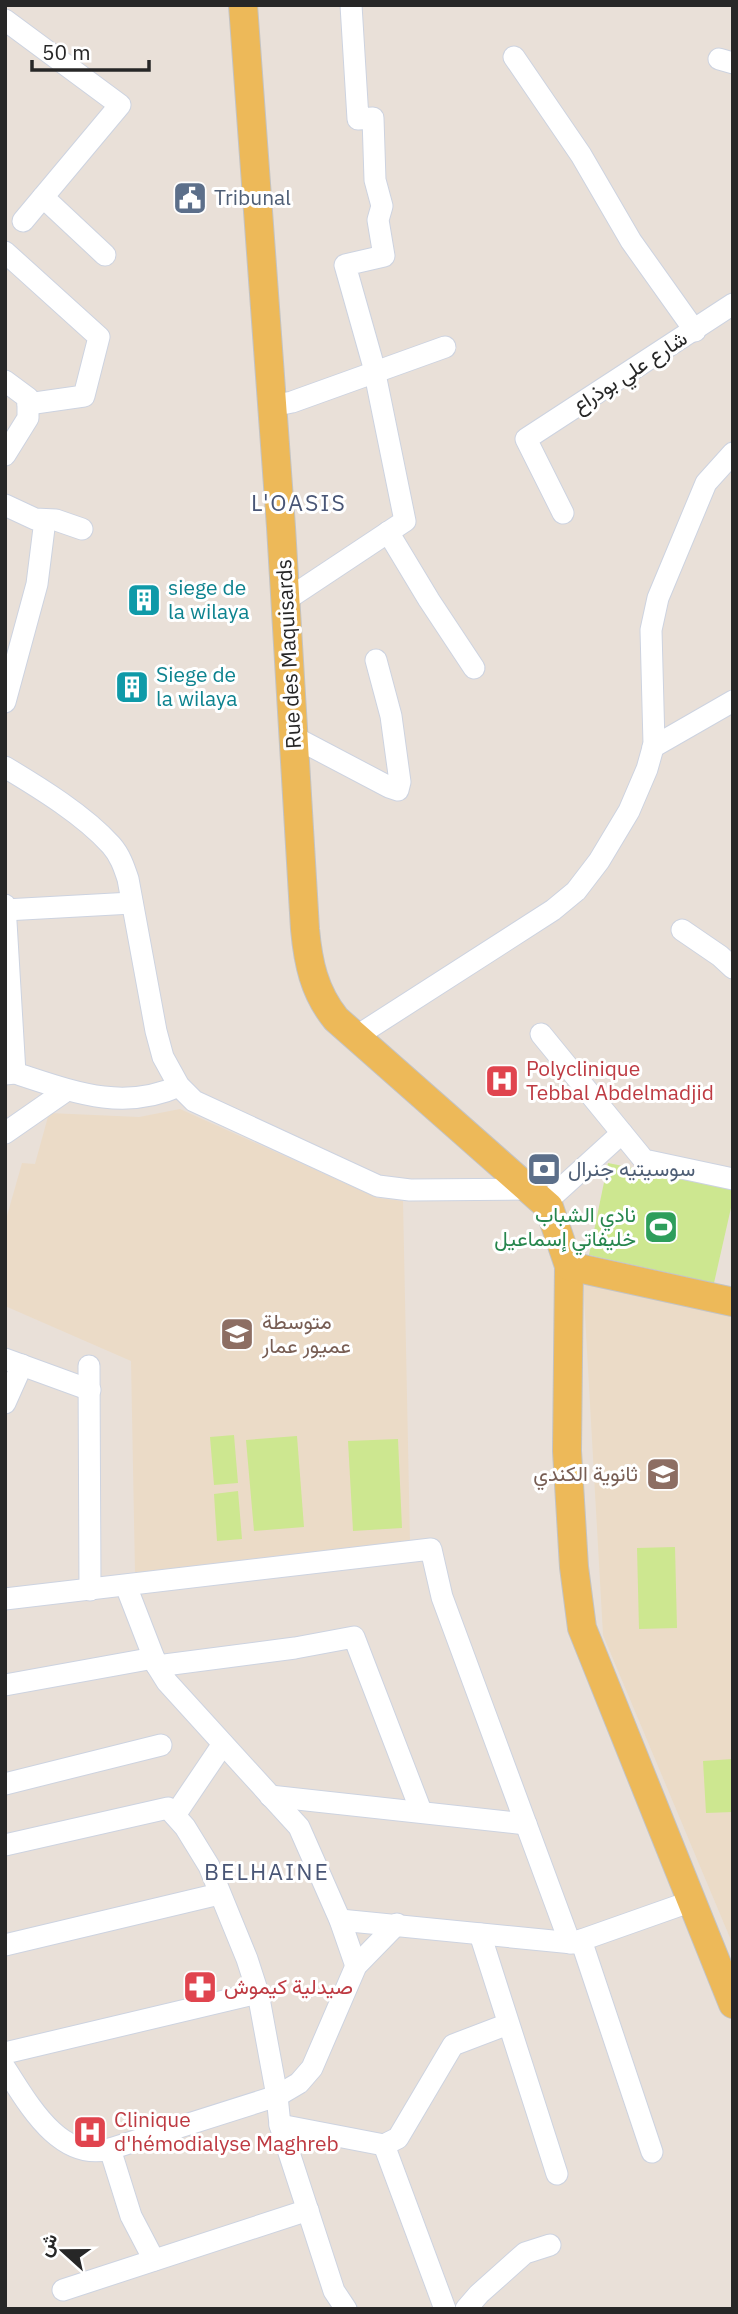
<svg xmlns="http://www.w3.org/2000/svg" width="738" height="2314" font-family="'IBM Plex Sans',Vazirmatn,sans-serif">
  <rect width="100%" height="100%" fill="#e9e0d8"/>
  <g fill="#ebdbc7">
    <polygon points="180,1109 378,1198 403,1201 410,1542 135,1573 131,1361 5,1306 5,1223 22,1163 35,1164 49,1113 139,1117"/>
    <polygon points="583,1280 733,1312 733,1945 603,1635"/>
  </g>
  <g fill="#cde790">
    <polygon points="608,1163 733,1188 733,1199 714,1283 589,1255"/>
    <polygon points="234,1435 238,1483 214,1485 210,1437"/>
    <polygon points="297,1436 304,1527 254,1531 246,1440"/>
    <polygon points="398,1439 402,1528 353,1531 348,1441"/>
    <polygon points="238,1491 242,1539 217,1541 214,1494"/>
    <polygon points="675,1547 677,1628 639,1629 637,1548"/>
    <polygon points="733,1759 733,1812 706,1813 703,1761"/>
  </g>
  <g fill="none" stroke-linecap="round" stroke-linejoin="round">
    <g stroke="#cdd3e0" stroke-width="23">
      <g id="minor">
        <polyline points="5,20 120,105 23,221"/>
        <polyline points="514,57 581,155 631,241 695,331"/>
        <polyline points="719,59 733,63"/>
        <polyline points="43,197 105,255"/>
        <polyline points="5,252 99,337 84,396 28,404"/>
        <polyline points="5,381 28,398 28,418 5,455"/>
        <polyline points="272,406 292,402 445,347"/>
        <polyline points="5,505 35,519 56,520 82,529"/>
        <polyline points="563,513 526,439 733,304"/>
        <polyline points="388,532 429,600 474,668"/>
        <polyline points="286,600 405,521 373,364 345,265 384,256 378,220 382,206 375,180 373,118 358,119 351,5"/>
        <polyline points="5,702 37,584 45,520"/>
        <polyline points="294,737 389,787 398,790 400,782 391,716 376,660"/>
        <polyline points="653,747 733,701"/>
        <path d="M 5,767 C 40,788 84,815 111,845 C 120,855 124,867 128,879 L 156,1031 L 163,1057 L 179,1086 L 194,1101 L 378,1186 L 410,1190 L 528,1189"/>
        <polyline points="5,905 15,1073"/>
        <polyline points="5,910 132,903"/>
        <polyline points="682,930 720,956 733,968"/>
        <polyline points="541,1034 644,1160 733,1179"/>
        <polyline points="357,1036 553,910 576,891 599,861 629,811 647,769 654,744 651,630 658,598 706,483 733,453"/>
        <path d="M 5,1074 L 15,1073 C 71,1091 122,1112 179,1086"/>
        <polyline points="5,1133 67,1090"/>
        <polyline points="545,1203 622,1133"/>
        <polyline points="5,1359 90,1390"/>
        <polyline points="89,1366 90,1590"/>
        <polyline points="5,1403 22,1365"/>
        <polyline points="126,1586 157,1666 167,1682 299,1827 340,1920 356,1966"/>
        <polyline points="5,1599 431,1549 442,1597 570,1943"/>
        <polyline points="157,1666 295,1648 354,1637 421,1811"/>
        <polyline points="5,1685 154,1658"/>
        <polyline points="5,1784 161,1745"/>
        <polyline points="270,1796 526,1824"/>
        <polyline points="175,1815 223,1744"/>
        <polyline points="5,1845 168,1808 185,1827 209,1866 247,1959 258,1993 277,2096 280,2125 334,2291 346,2309"/>
        <polyline points="340,1920 573,1943 692,1901"/>
        <polyline points="480,1934 557,2174"/>
        <polyline points="581,1940 652,2152"/>
        <polyline points="5,1945 219,1894"/>
        <polyline points="5,2053 258,1993"/>
        <path d="M 5,2068 C 28,2103 59,2162 110,2149 L 277,2096 L 299,2083 L 312,2068 L 356,1966 L 397,1924"/>
        <polyline points="280,2125 384,2145 398,2138 453,2045 508,2024"/>
        <polyline points="384,2145 445,2309"/>
        <polyline points="110,2149 131,2216 154,2260"/>
        <polyline points="63,2290 308,2210"/>
        <polyline points="466,2309 479,2294 525,2253 550,2245"/>
      </g>
    </g>
    <g stroke="#c3c3c3" stroke-width="30">
      <g id="major">
        <path d="M 243,5 L 281,527 L 305,929 C 308,962 314,992 336,1019 L 549,1207 L 569,1266 L 567,1451 L 574,1567 L 582,1628 L 733,2004"/>
        <polyline points="569,1266 733,1302"/>
      </g>
    </g>
    <use href="#minor" stroke="#fff" stroke-width="21"/>
    <use href="#major" stroke="#edb959" stroke-width="28"/>
  </g>
  <defs>
    <g id="civic-square" transform="scale(1.75)"><rect x="-9" y="-9" width="18" height="18" rx="4" fill="#5c6f8a" stroke="#fff"/><path d="M-.6-6.5H3V-4.5H.6V-3L4-1V1h2V6H-6V1h2V-1L-.6-3ZM-1.2 2.5V6h2.4V2.5Z" fill="#fff"/></g>
    <g id="building-square" transform="scale(1.75)"><rect x="-9" y="-9" width="18" height="18" rx="4" fill="#0f9aa8" stroke="#fff"/><path d="M-4-6H4V6H1V3H-1V6H-4ZM-2.5-4.3h1.7v1.8h-1.7ZM.8-4.3h1.7v1.8H.8ZM-2.5-1h1.7V.8h-1.7ZM.8-1h1.7V.8H.8Z" fill="#fff"/></g>
    <g id="hospital-square" transform="scale(1.75)"><rect x="-9" y="-9" width="18" height="18" rx="4" fill="#e0444e" stroke="#fff"/><path d="M-5-5h3v3.5h4V-5h3V5h-3V1.5h-4V5h-3Z" fill="#fff"/></g>
    <g id="bank-square" transform="scale(1.75)"><rect x="-9" y="-9" width="18" height="18" rx="4" fill="#5c6f8a" stroke="#fff"/><path d="M-6-4H6V4H-6ZM0-2.3a2.3 2.3 0 1 0 0 4.6a2.3 2.3 0 1 0 0-4.6Z" fill="#fff"/></g>
    <g id="stadium-square" transform="scale(1.75)"><rect x="-9" y="-9" width="18" height="18" rx="4" fill="#2e9e5b" stroke="#fff"/><path d="M0-5a6.5 5 0 1 0 0 10a6.5 5 0 1 0 0-10ZM-3.5-1.8h7v3.6h-7Z" fill="#fff"/></g>
    <g id="school-square" transform="scale(1.75)"><rect x="-9" y="-9" width="18" height="18" rx="4" fill="#8d6e63" stroke="#fff"/><path d="M0-5L7-2L0 1L-7-2ZM-4 1L0 2.5L4 1V4Q0 6-4 4Z" fill="#fff"/></g>
    <g id="pharmacy-square" transform="scale(1.75)"><rect x="-9" y="-9" width="18" height="18" rx="4" fill="#e0444e" stroke="#fff"/><path d="M-2-6h4v4h4v4h-4v4h-4v-4h-4v-4h4Z" fill="#fff"/></g>
  </defs>
  <g fill-rule="evenodd">
    <use href="#civic-square" x="190" y="198"/>
    <use href="#building-square" x="144" y="600"/>
    <use href="#building-square" x="132" y="687"/>
    <use href="#hospital-square" x="502" y="1081"/>
    <use href="#bank-square" x="544" y="1169"/>
    <use href="#stadium-square" x="661" y="1227"/>
    <use href="#school-square" x="237" y="1334"/>
    <use href="#school-square" x="663" y="1474"/>
    <use href="#pharmacy-square" x="200" y="1987"/>
    <use href="#hospital-square" x="90" y="2132"/>
  </g>
  <g text-anchor="middle" stroke-width="6" stroke-linejoin="round" paint-order="stroke">
    <g font-size="21" fill="#4e5e75" stroke="#fff" text-anchor="start">
      <text x="214" y="205">Tribunal</text>
      <text x="568" y="1176">سوسيتيه جنرال</text>
    </g>
    <g font-size="21" fill="#272727" stroke="#fff">
      <text transform="translate(630 372) rotate(-33)" y="7">شارع علي بوذراع</text>
      <text transform="translate(289 654) rotate(-93)" y="7">Rue des Maquisards</text>
    </g>
    <g font-size="21" fill="#0d838f" stroke="#fff" text-anchor="start">
      <text x="168" y="595">siege de<tspan x="168" dy="24">la wilaya</tspan></text>
      <text x="156" y="682">Siege de<tspan x="156" dy="24">la wilaya</tspan></text>
    </g>
    <g font-size="21" fill="#be3a42" stroke="#fff" text-anchor="start">
      <text x="526" y="1076">Polyclinique<tspan x="526" dy="24">Tebbal Abdelmadjid</tspan></text>
      <text x="224" y="1994">صيدلية كيموش</text>
      <text x="114" y="2127">Clinique<tspan x="114" dy="24">d'hémodialyse Maghreb</tspan></text>
    </g>
    <g font-size="21" fill="#27864d" stroke="#fff" text-anchor="end">
      <text x="636" y="1222">نادي الشباب<tspan x="636" dy="24">خليفاتي إسماعيل</tspan></text>
    </g>
    <g font-size="21" fill="#785e54" stroke="#fff" text-anchor="start">
      <text x="262" y="1329">متوسطة<tspan x="262" dy="24">عميور عمار</tspan></text>
      <text x="638" y="1481" text-anchor="end">ثانوية الكندي</text>
    </g>
    <g font-size="23" letter-spacing="2" fill="#495676" stroke="#fff">
      <text x="299" y="511">L'OASIS</text>
      <text x="267" y="1880">BELHAINE</text>
    </g>
  </g>
  <rect width="738" height="2314" fill="none" stroke="#272727" stroke-width="14"/>
  <g transform="translate(63 2251) rotate(291)" stroke="#ffffff" stroke-width="5" paint-order="stroke">
  <path d="M0-5L12 26L0 18L-12 26Z" fill="#272727"/>
  <text y="-10" font-size="19" font-weight="bold" text-anchor="middle" fill="#272727">ش</text>
  </g>
  <path d="M32 60v10h117v-10" fill="none" stroke="#272727" stroke-width="3.5"/>
  <text x="42" y="60" font-size="21" fill="#272727" stroke="#ffffff" stroke-width="5" paint-order="stroke">50 m</text>
</svg>
